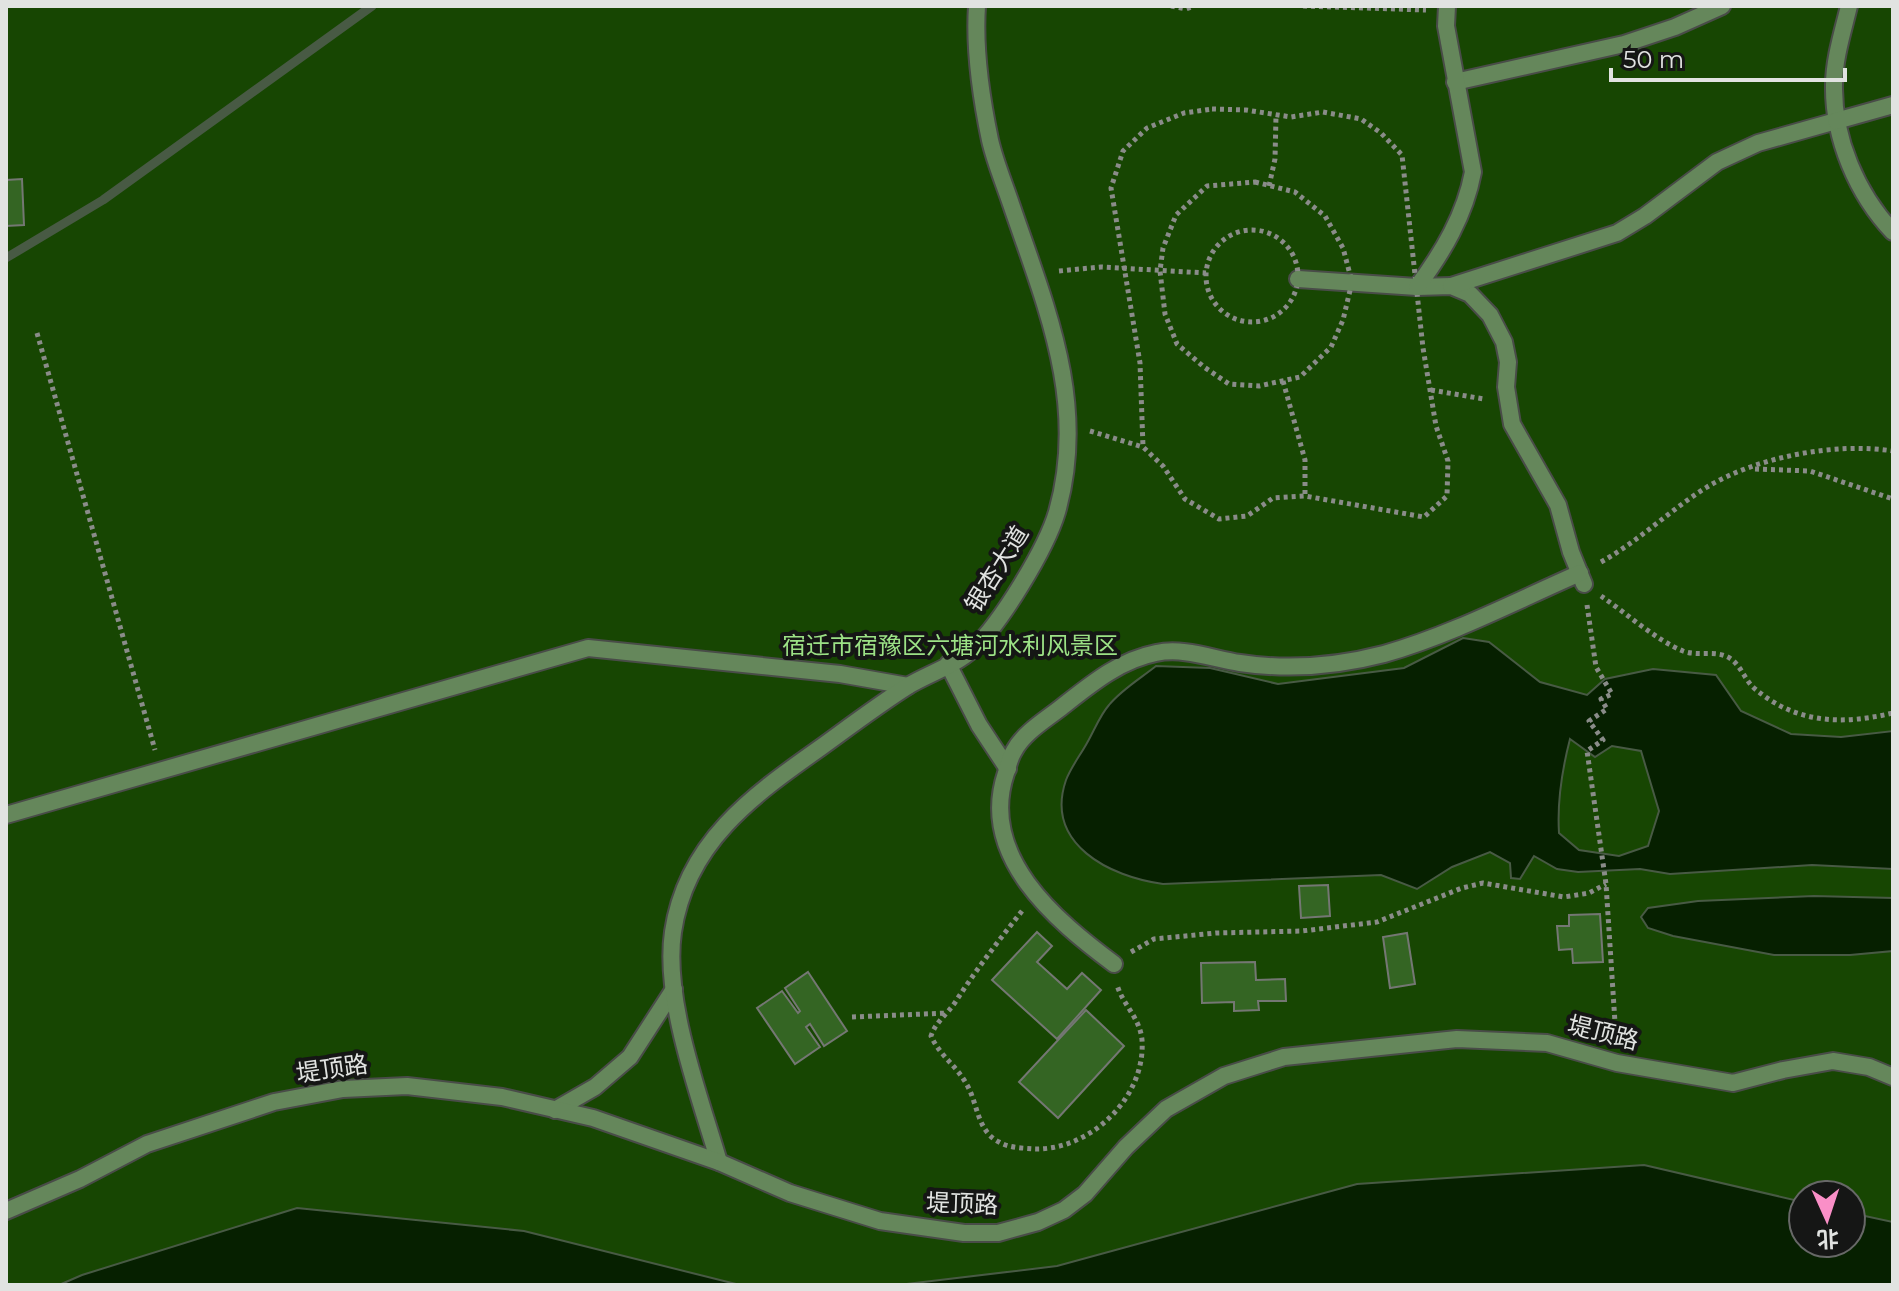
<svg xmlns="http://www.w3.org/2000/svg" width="1899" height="1291" font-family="Montserrat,'Noto Sans SC',sans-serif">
  <rect width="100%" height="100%" fill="#2c2f2b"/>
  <path fill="#174602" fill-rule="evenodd" d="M 6,6 L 1893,6 L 1893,1285 L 6,1285 ZM 1803,1195 L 1851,1195 L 1851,1243 L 1803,1243 Z"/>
  <g fill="#062000" stroke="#485a44" stroke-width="2" fill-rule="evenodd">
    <path d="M 1463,638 L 1489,642 L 1540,682 L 1587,695 L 1605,679 L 1653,669 L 1716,675 L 1741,711 L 1791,734 L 1841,737 L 1893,731 L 1893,869 L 1812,865 L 1670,874 L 1640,869 L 1578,872 L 1557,869 L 1534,856 L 1520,879 L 1511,878 L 1510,863 L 1490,852 L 1452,867 L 1417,889 L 1381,875 L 1163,884 C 1110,877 1044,844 1066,780 C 1071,767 1081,754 1087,743 C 1094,731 1100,715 1109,705 C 1121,690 1141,678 1156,666 L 1210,668 L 1278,684 L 1404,668 ZM 1570,739 L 1595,757 L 1612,746 L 1641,751 L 1659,811 L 1648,846 L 1619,856 L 1579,850 L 1559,833 C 1557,801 1562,770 1570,739 Z"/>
    <polygon points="1814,896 1893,898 1893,951 1850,955 1774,955 1673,936 1648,928 1641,917 1648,908 1698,901"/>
    <polygon points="1644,1165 1803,1202 1803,1243 1851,1243 1851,1213 1893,1222 1893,1285 898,1285 1057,1266 1357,1184"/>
    <polygon points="297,1208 524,1231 740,1285 59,1285 82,1275"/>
  </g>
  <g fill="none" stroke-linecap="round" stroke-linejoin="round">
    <polyline stroke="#485a44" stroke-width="9" points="6,258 103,200 372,6"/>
  </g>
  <g fill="#346523" stroke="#747773" stroke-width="2">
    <polygon points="22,179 24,225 6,226 6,180"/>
    <polygon points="1328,885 1330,916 1301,918 1299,886"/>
    <polygon points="1600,914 1603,962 1573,963 1572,949 1559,950 1557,926 1569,926 1569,915"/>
    <polygon points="1037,932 1052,946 1037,962 1067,989 1082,973 1101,990 1057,1039 992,980"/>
    <polygon points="1407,933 1415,984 1390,988 1383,937"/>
    <polygon points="1255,962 1256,980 1285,979 1286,1001 1258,1001 1259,1010 1234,1011 1234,1002 1202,1003 1201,963"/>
    <polygon points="808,972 847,1031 824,1046 810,1024 806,1027 820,1047 795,1064 757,1008 782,991 798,1013 800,1011 785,988"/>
    <polygon points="1086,1010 1124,1046 1058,1118 1019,1082"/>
  </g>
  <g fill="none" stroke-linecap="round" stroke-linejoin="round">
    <g stroke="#494c48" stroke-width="20">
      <g id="service">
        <path d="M 1849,6 C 1843,31 1834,59 1834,85 C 1833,138 1857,194 1893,232"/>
        <polyline points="1455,82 1624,44 1675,27 1722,6"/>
        <polyline points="1298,279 1417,287 1451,286 1470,294 1490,315 1504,342 1508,362 1506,387 1512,424 1558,505 1571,552 1584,584"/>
        <polyline points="1451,286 1617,233 1645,216 1717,162 1758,143 1836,121"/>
        <path d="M 1417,287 C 1443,252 1465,215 1473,172 L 1446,26 L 1447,6"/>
        <polyline points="948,664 979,725 1008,769"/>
        <polyline points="6,815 588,648 840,674 908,686"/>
        <path d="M 1114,964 C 1055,920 978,856 1006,773 C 1008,766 1010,757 1014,751 C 1024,732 1047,719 1063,706 C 1091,684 1120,660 1156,653 C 1184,647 1213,659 1240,663 C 1287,670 1338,666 1384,654 C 1451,635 1516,601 1580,573"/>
      </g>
    </g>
    <g stroke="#494c48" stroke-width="20">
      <g id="minor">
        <polyline points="1836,121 1893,105"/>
        <polyline points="555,1110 595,1087 630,1057 674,989"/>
        <path d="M 719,1162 C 700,1097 663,1000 673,932 C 686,843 752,796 820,748 C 849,727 878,705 908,686 C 928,674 956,665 973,649 C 1001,623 1046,549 1057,512 C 1088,403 1046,307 1011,204 C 1004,183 995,162 990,140 C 981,97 974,50 977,6"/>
        <polyline points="6,1211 80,1179 147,1144 274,1102 343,1089 407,1086 502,1097 593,1118 719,1162 790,1193 880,1221 964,1233 998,1233 1038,1222 1064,1210 1085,1194 1126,1147 1166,1109 1224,1076 1284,1057 1457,1039 1547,1043 1617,1063 1733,1083 1783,1070 1833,1061 1869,1067 1893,1077"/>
      </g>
    </g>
    <g stroke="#8a8c89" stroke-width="5" stroke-dasharray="4 4" stroke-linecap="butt">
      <polyline points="1171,6 1186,9 1194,6"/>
      <polyline points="1303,6 1426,10"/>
      <polygon points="1212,109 1246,110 1291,117 1323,112 1361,119 1381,133 1402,155 1423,348 1436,426 1448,461 1447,496 1424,517 1305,496 1273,498 1247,516 1219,519 1185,499 1163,466 1143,447 1140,363 1111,188 1123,151 1147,128 1184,113"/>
      <polygon points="1255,182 1295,192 1325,216 1343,248 1352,282 1343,320 1331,347 1300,377 1259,386 1229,384 1204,367 1177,344 1165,314 1160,271 1163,248 1176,215 1207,186"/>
      <polyline points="1269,186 1275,159 1276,116"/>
      <circle cx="1252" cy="276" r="46"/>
      <polyline points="1059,271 1101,267 1206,273"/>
      <polyline points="37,333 155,750"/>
      <polyline points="1283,381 1305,460 1305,496"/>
      <polyline points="1431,390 1484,399"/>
      <polyline points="1090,431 1143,447"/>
      <polyline points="1755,469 1810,471 1893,499"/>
      <path d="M 1601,562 C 1639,541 1670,510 1707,487 C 1757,457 1835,442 1893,451"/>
      <path d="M 1601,596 C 1626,613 1656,640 1683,651 C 1698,657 1717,649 1731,659 C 1741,666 1745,680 1754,688 C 1796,724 1842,725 1893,713"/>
      <polyline points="1587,605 1596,667 1612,694 1601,699 1607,709 1589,721 1603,740 1587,751 1606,884 1616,1038"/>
      <path d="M 1022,911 C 999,940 976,970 956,1001 C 947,1015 936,1021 931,1036 C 940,1056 957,1066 967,1085 C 978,1104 977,1131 999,1142 C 1009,1148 1023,1148 1035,1149 C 1091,1150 1146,1097 1142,1040 C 1140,1018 1123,1005 1117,985"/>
      <polyline points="1131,952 1154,939 1216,933 1302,931 1377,922 1462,888 1483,883 1564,897 1589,893 1606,884"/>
      <polyline points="852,1017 947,1013"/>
    </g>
    <use href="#service" stroke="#65875b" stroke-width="16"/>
    <use href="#minor" stroke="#65875b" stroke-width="16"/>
  </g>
  <g text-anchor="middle" stroke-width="8" stroke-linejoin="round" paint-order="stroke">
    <g font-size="24" fill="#e1e3e1" stroke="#151615">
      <text transform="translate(997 569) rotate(-58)" y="8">银杏大道</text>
      <text transform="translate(1603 1033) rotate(14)" y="8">堤顶路</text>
      <text transform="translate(332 1069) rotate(-8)" y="8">堤顶路</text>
      <text transform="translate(962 1204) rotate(2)" y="8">堤顶路</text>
    </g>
    <g font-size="24" fill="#9ce286" stroke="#151615">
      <text x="950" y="654">宿迁市宿豫区六塘河水利风景区</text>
    </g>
  </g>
  <rect width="1899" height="1291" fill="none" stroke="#e1e3e1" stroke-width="16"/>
  <g transform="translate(1827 1219) rotate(177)"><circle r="38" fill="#151615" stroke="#676867" stroke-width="2"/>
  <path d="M0-6L14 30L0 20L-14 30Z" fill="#fa8fc7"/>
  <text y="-12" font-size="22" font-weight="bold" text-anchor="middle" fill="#e1e3e1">北</text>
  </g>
  <path d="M1611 68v12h234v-12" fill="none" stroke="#e1e3e1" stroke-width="4"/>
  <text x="1623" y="68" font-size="24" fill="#e1e3e1" stroke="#151615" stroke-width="6" paint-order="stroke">50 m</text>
</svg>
